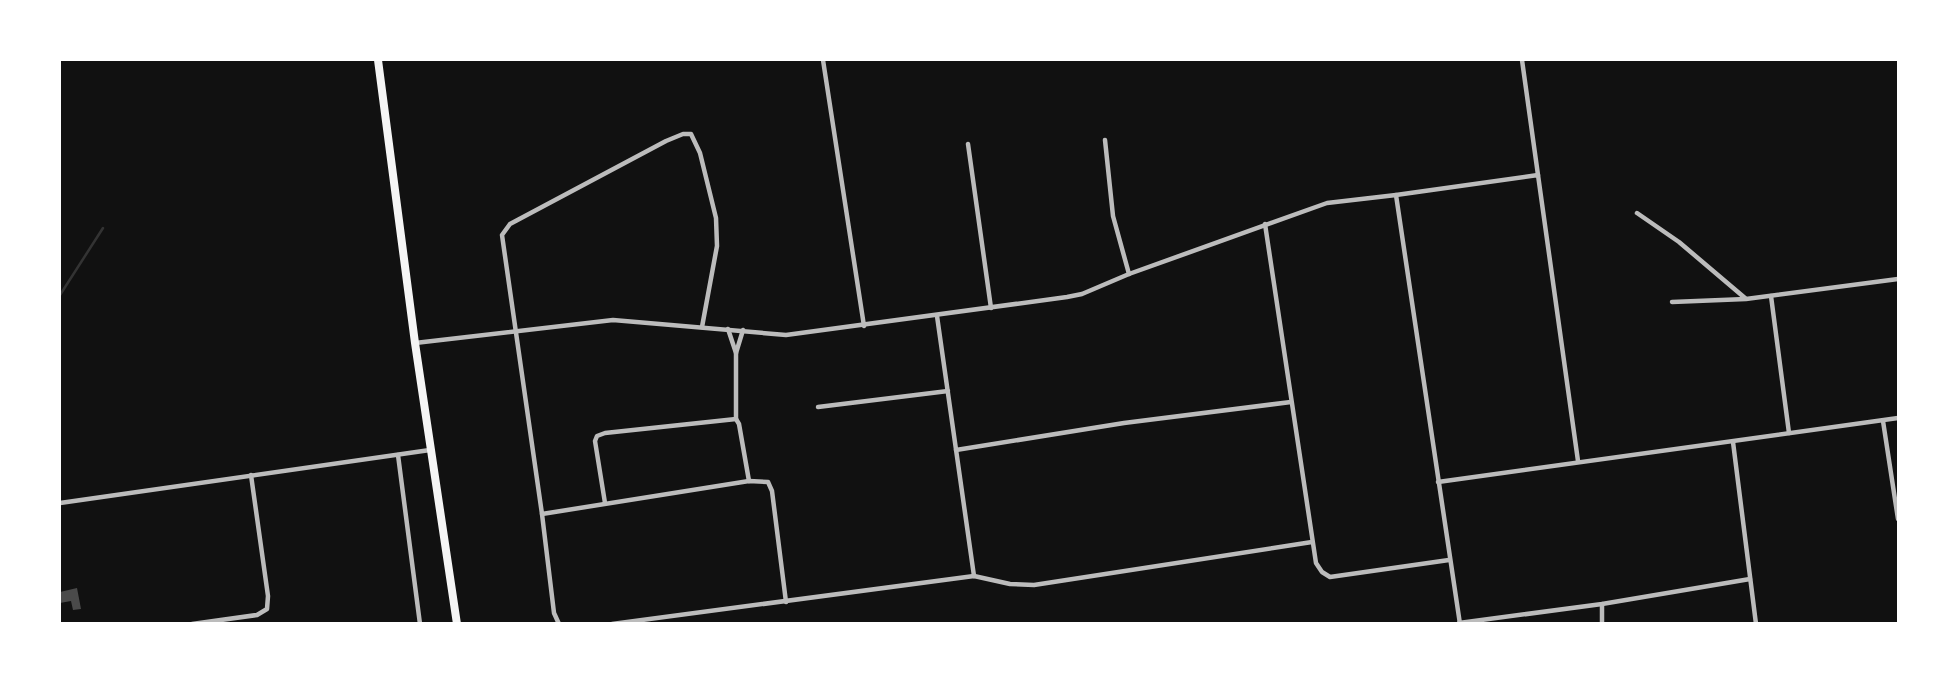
<svg xmlns="http://www.w3.org/2000/svg" width="1958" height="683" font-family="Montserrat,sans-serif">
  <rect width="100%" height="100%" fill="#111"/>
  <g fill="none" stroke-linecap="round" stroke-linejoin="round">
    <polyline stroke="#333" stroke-width="2.5" points="60,295 103,228"/>
  </g>
  <polygon fill="#4a4a4a" points="77,588 81,609 73,610 71,601 60,603 60,592"/>
  <g fill="none" stroke-linecap="round" stroke-linejoin="round">
    <g stroke="#bcbcbc" stroke-width="4.5">
      <polyline points="823,60 864,326"/>
      <polyline points="1522,60 1538,175"/>
      <polyline points="1105,140 1113,216 1129,274"/>
      <polyline points="968,144 991,308"/>
      <polyline points="1637,213 1679,242 1745,298"/>
      <polyline points="1265,224 1316,563 1322,572 1330,577 1449,560"/>
      <polyline points="1771,296 1789,433"/>
      <polyline points="1672,302 1746,299 1898,279"/>
      <polyline points="937,316 974,576"/>
      <polyline points="728,329 736,353 736,419"/>
      <polyline points="415,343 613,320 786,335 1067,297 1082,294 1129,274 1327,203 1396,195"/>
      <polyline points="736,353 743,330"/>
      <polyline points="818,407 948,391"/>
      <polyline points="1883,421 1898,519"/>
      <polyline points="1733,442 1756,624"/>
      <polyline points="956,450 1124,423 1291,402"/>
      <polyline points="398,455 420,624"/>
      <polyline points="1438,482 1898,418"/>
      <polyline points="60,503 430,450"/>
      <polyline points="605,503 595,441 597,436 605,433 736,419 739,424 749,481"/>
      <polyline points="542,514 749,481 768,482 772,491 786,602"/>
      <polyline points="1459,623 1602,604 1750,579"/>
      <polyline points="192,624 257,615 267,609 268,596 251,475"/>
      <polyline points="559,624 554,613 542,514 502,235 510,224 666,141 683,134 691,134 700,153 716,218 717,246 702,327"/>
      <polyline points="612,624 974,576 1010,584 1034,585 1312,542"/>
      <polyline points="1460,624 1396,195 1538,175 1578,461"/>
      <polyline points="1602,624 1602,604"/>
    </g>
    <polyline stroke="#f5f5f5" stroke-width="8" points="378,60 415,343 457,624"/>
  </g>
  <rect width="1958" height="683" fill="none" stroke="#ffffff" stroke-width="122"/>
</svg>
